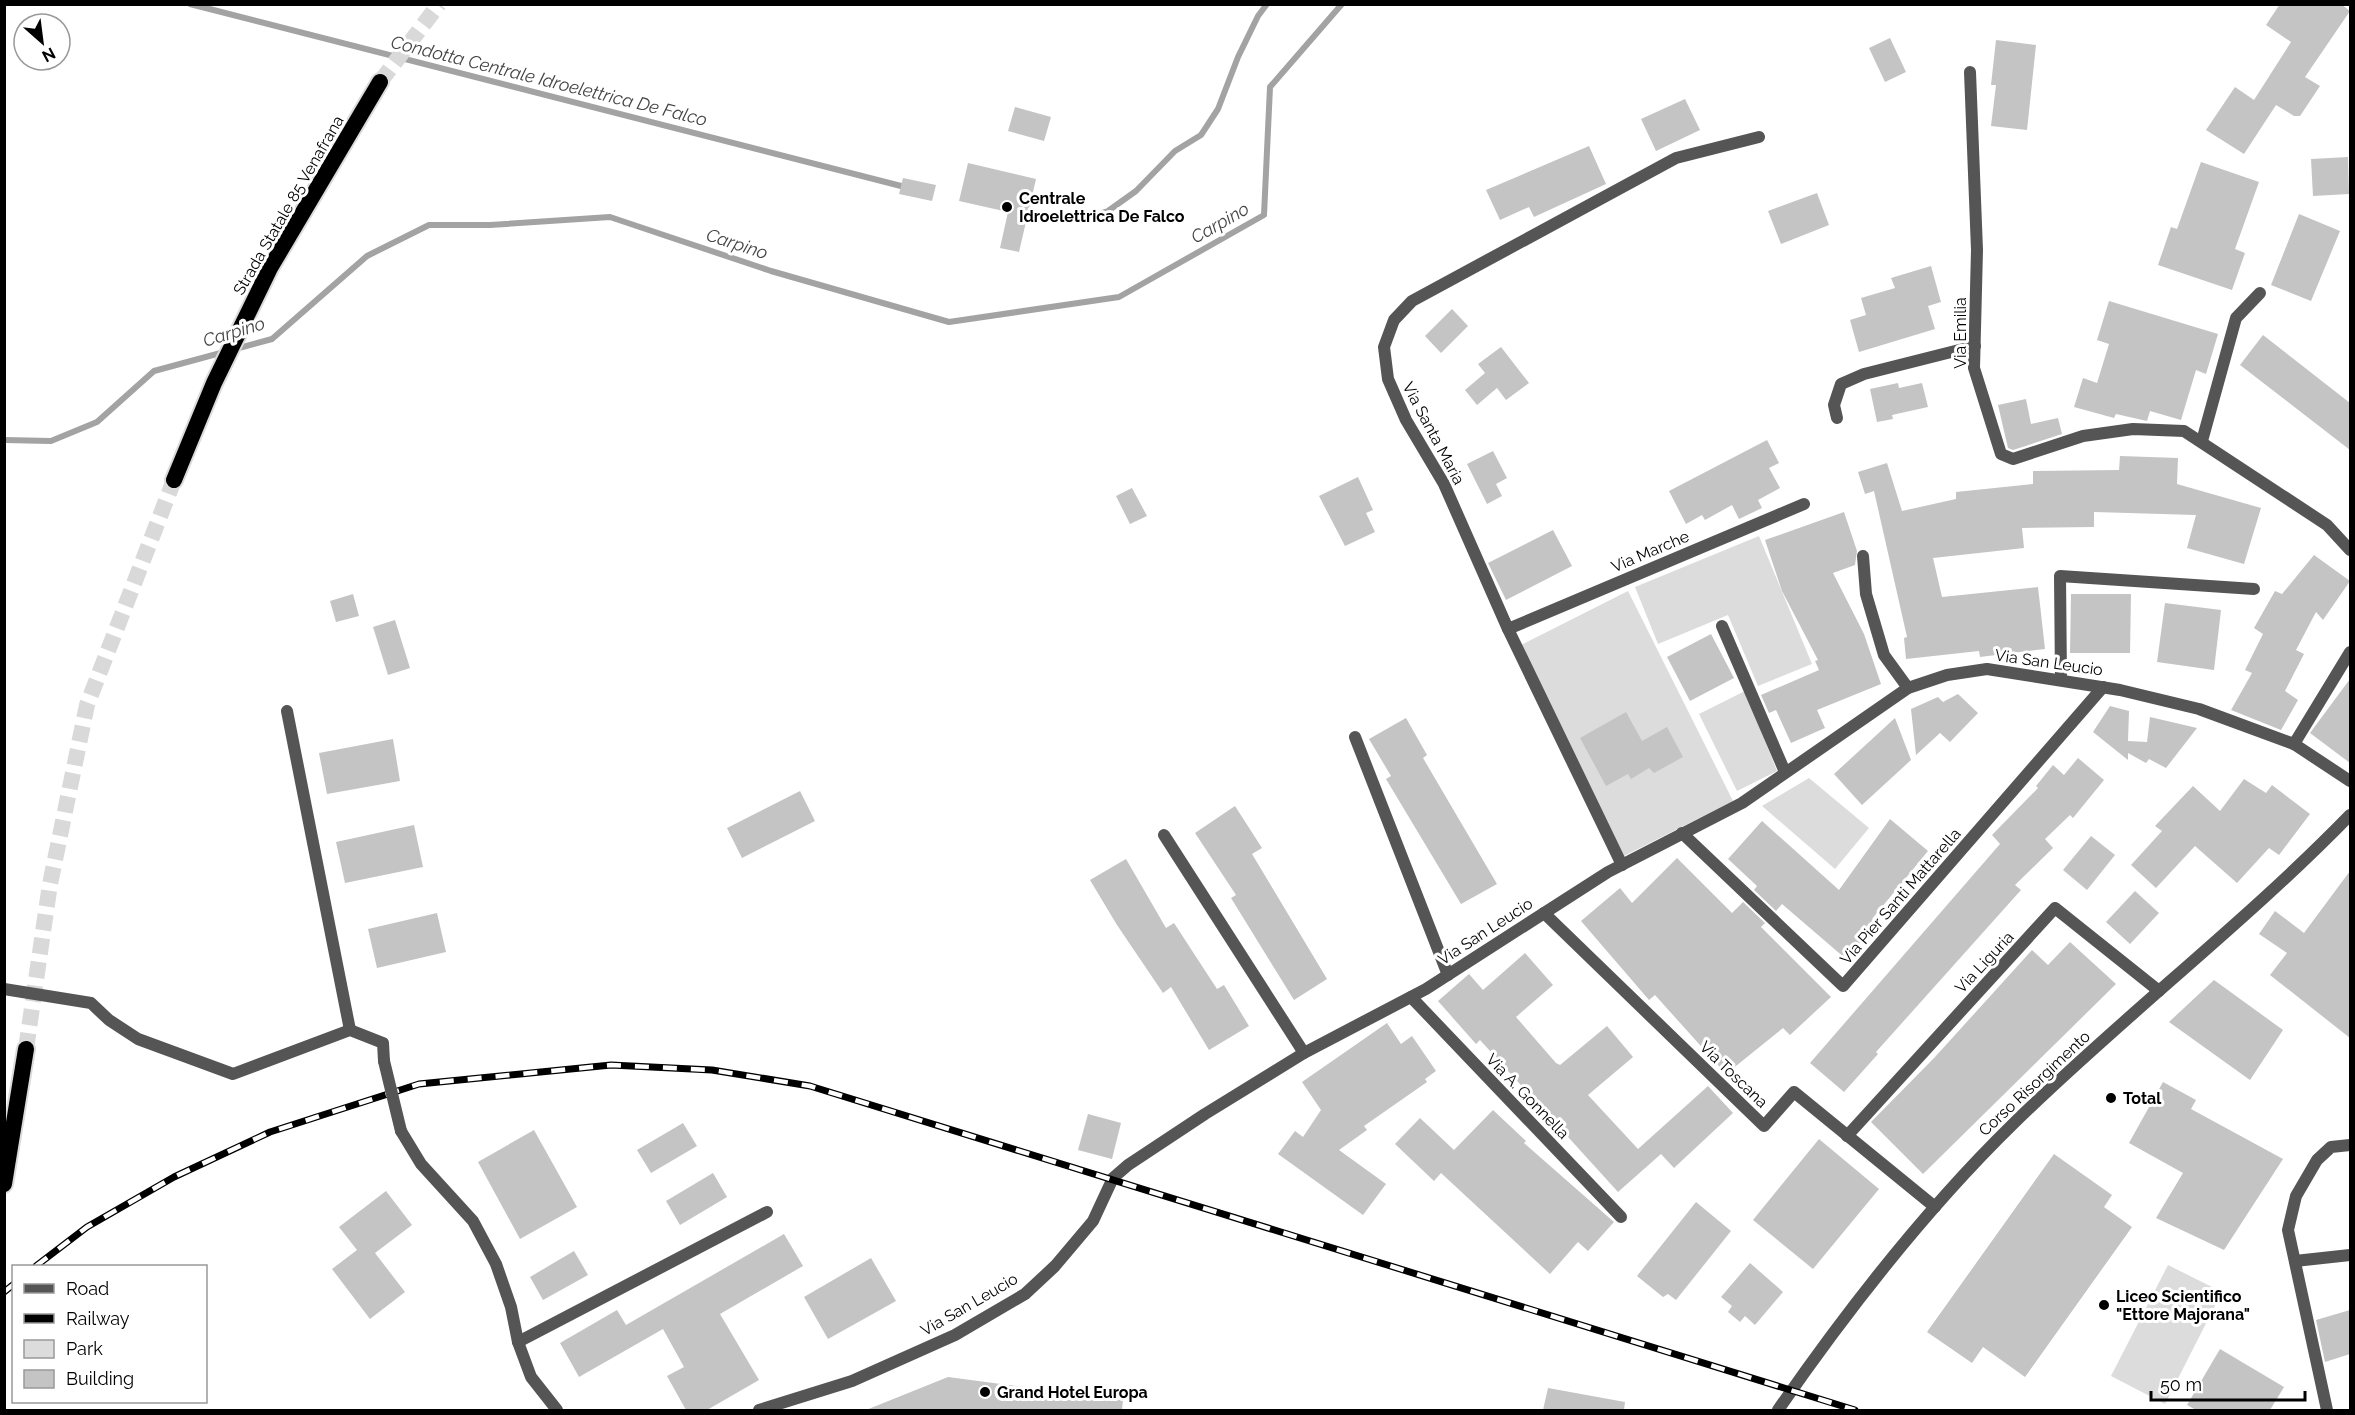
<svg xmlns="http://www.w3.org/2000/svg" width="2355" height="1415" font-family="Raleway,sans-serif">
  <rect width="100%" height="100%" fill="#fff"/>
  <g fill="#dcdcdc">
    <polygon points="1759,536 1812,664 1758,686 1728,615 1658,644 1635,587"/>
    <polygon points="1628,591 1733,801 1624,856 1519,646"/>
    <polygon points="1745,691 1777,771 1737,791 1699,714"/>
    <polygon points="1809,778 1869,828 1835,869 1762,806"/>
    <polygon points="2168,1265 2222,1292 2165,1404 2111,1376"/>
  </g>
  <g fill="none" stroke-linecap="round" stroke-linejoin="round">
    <g stroke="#a3a3a3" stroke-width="6">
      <polyline points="190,4 901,186"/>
      <polyline points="1055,215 1083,219 1108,211 1136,191 1175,151 1201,135 1218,109 1238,57 1258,16 1267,4"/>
      <polyline points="4,440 51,441 97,422 154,371 272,339 367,256 429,225 490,225 610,217 771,271 949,322 1119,297 1264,215 1270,87 1342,4"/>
    </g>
  </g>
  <g fill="#c4c4c4">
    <polygon points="2280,4 2341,4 2350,11 2305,77 2320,86 2300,116 2294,116 2276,105 2244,154 2206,130 2235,87 2254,100 2291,42 2266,25"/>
    <polygon points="1890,38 1906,72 1885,82 1869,48"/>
    <polygon points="1996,40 2036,45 2027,130 1991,126 1996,85 1991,85"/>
    <polygon points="1685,99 1700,130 1656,151 1641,119"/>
    <polygon points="1015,107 1051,117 1044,141 1008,131"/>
    <polygon points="1589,146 1606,184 1534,217 1529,207 1500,220 1486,190"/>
    <polygon points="2348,157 2349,194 2313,196 2311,159"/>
    <polygon points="2201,162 2259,182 2235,249 2245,253 2232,290 2158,265 2171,227 2177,229"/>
    <polygon points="968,163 1036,179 1019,252 1000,248 1008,212 959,201"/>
    <polygon points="903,178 936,185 932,201 899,194"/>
    <polygon points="1817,193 1829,225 1781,244 1768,211"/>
    <polygon points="2299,214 2340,231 2311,301 2271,285"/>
    <polygon points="1931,266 1941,302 1928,306 1935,329 1859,352 1850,320 1866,315 1861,298 1895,288 1891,278"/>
    <polygon points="2109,301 2218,334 2206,374 2196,370 2181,420 2150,411 2147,421 2116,414 2114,418 2074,407 2083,378 2097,383 2109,344 2097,340"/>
    <polygon points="1452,309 1468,326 1441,353 1425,336"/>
    <polygon points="2263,335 2350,403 2350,450 2240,365"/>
    <polygon points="1501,347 1529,383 1506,400 1497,388 1477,405 1465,390 1485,373 1478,364"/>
    <polygon points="1898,383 1899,388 1922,383 1928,407 1892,415 1893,419 1877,422 1870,389"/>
    <polygon points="2026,399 2031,424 2058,418 2062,434 2013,450 2008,448 1998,405"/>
    <polygon points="1767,440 1779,463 1769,468 1780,488 1758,500 1762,508 1739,519 1732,505 1705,520 1702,515 1686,524 1669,491"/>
    <polygon points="1493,451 1507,478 1496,484 1502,496 1487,504 1467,464"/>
    <polygon points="2120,456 2178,458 2177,484 2261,508 2244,564 2187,548 2196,515 2094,512 2094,527 2022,528 2024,548 1933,558 1942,597 2038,587 2045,649 1980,657 1979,651 1906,659 1904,638 1907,637 1874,491 1865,494 1858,472 1887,463 1902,511 1956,499 1956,492 2033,484 2033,471 2119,470"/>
    <polygon points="1358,477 1373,510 1366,513 1375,532 1345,546 1319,496"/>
    <polygon points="1132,488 1147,516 1130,524 1116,496"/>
    <polygon points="1844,512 1857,551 1855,565 1833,573 1864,634 1881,684 1817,710 1825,728 1791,743 1776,710 1769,713 1761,695 1819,670 1815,661 1818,660 1782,591 1765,540"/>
    <polygon points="1553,530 1572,566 1506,600 1488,563"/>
    <polygon points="2314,555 2350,581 2323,620 2316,612 2296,650 2304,654 2285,691 2298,700 2281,730 2231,710 2252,673 2245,670 2263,634 2254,628 2275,591 2282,594"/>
    <polygon points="353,594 359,616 336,622 330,601"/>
    <polygon points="2071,594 2131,594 2130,653 2070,653"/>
    <polygon points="2165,603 2221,610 2214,670 2157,662"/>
    <polygon points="395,620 410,668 388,675 373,627"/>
    <polygon points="1711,634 1734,678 1690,701 1667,657"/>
    <polygon points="2350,679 2350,763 2310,733"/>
    <polygon points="1958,694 1978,713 1950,742 1940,733 1916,755 1911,709 1938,697 1943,702"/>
    <polygon points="2110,706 2129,711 2128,741 2147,742 2150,717 2197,728 2166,768 2149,759 2146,763 2128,753 2128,760 2093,732"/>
    <polygon points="1626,712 1642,741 1667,727 1683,757 1654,773 1649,768 1631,779 1628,774 1606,786 1580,738"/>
    <polygon points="1406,718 1427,755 1423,758 1497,884 1461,904 1386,779 1391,776 1369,739"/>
    <polygon points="1895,718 1911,760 1862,805 1834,774"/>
    <polygon points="393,739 400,781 327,794 319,753"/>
    <polygon points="2078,758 2104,780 2073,818 2070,815 2045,839 2053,848 2015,885 2021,890 1876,1052 1878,1054 1844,1092 1810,1063 2000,844 1992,835 2038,788 2036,786 2053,765 2064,775"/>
    <polygon points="2244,779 2266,793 2272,785 2310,814 2279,855 2269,848 2237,883 2195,846 2156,888 2131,865 2162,831 2155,826 2193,786 2220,811"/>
    <polygon points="800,791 815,821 742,858 727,828"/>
    <polygon points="1235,806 1262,848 1252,854 1327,979 1294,1000 1231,898 1236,895 1195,833"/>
    <polygon points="1890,819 1928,851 1872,919 1877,923 1846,959 1782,904 1776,911 1754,890 1757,886 1728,859 1762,821 1839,890"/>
    <polygon points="414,825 423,867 345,883 336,842"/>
    <polygon points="2091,836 2115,855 2087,890 2063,870"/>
    <polygon points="1677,858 1732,913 1743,902 1765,923 1761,927 1831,997 1790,1035 1783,1028 1726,1074 1655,995 1649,1000 1581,921 1620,888 1632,903"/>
    <polygon points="1126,859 1166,928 1174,923 1217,989 1224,985 1249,1026 1209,1050 1171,987 1163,993 1117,925 1090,880"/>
    <polygon points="2350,871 2350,1038 2270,975 2287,953 2259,934 2275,911 2304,933"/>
    <polygon points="2135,891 2159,913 2130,944 2106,922"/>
    <polygon points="437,913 446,952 377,968 368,929"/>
    <polygon points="2070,942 2116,984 1923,1174 1871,1122 1935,1057 2032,950 2048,965"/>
    <polygon points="1525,953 1553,985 1516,1017 1556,1063 1560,1065 1607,1026 1633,1057 1588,1095 1638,1149 1708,1086 1733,1113 1674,1168 1661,1154 1618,1192 1480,1040 1476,1044 1438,1001 1469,974 1483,990"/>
    <polygon points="2214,980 2283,1030 2250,1080 2169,1022"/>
    <polygon points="1387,1023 1401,1044 1412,1036 1436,1071 1425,1079 1427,1082 1364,1126 1367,1130 1339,1150 1386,1184 1363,1215 1278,1154 1295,1131 1303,1137 1321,1110 1302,1082"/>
    <polygon points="2163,1082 2196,1100 2191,1109 2283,1159 2224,1250 2156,1218 2183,1173 2129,1143"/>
    <polygon points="1493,1110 1526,1141 1524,1143 1614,1222 1588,1251 1578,1242 1550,1274 1441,1173 1434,1181 1395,1144 1420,1118 1454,1150"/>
    <polygon points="1088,1114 1121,1123 1112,1159 1078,1150"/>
    <polygon points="683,1123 697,1146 651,1173 637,1150"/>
    <polygon points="534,1130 577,1207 520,1239 478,1162"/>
    <polygon points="1819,1139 1879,1189 1813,1269 1753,1220"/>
    <polygon points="2054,1154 2112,1195 2104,1207 2132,1227 2025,1377 1983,1347 1972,1363 1927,1332"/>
    <polygon points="713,1173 727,1197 680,1225 666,1201"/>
    <polygon points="386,1191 412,1225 375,1253 405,1292 370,1319 332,1269 357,1250 339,1227"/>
    <polygon points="1696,1202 1731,1231 1676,1300 1668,1294 1663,1297 1637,1276"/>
    <polygon points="784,1234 803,1266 720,1314 759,1380 707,1410 686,1410 667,1376 684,1367 663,1329 579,1377 560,1343 617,1310 626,1325"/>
    <polygon points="574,1251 588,1275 543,1300 530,1277"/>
    <polygon points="871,1258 896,1301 828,1339 804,1297"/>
    <polygon points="1750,1263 1783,1292 1755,1325 1745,1316 1740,1322 1728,1312 1732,1306 1721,1297"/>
    <polygon points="2350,1310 2350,1354 2325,1362 2316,1320"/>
    <polygon points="2220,1349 2284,1387 2270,1410 2196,1410 2187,1405"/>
    <polygon points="948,1377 1123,1400 1122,1410 866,1410"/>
    <polygon points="1548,1388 1625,1402 1624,1410 1543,1410"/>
  </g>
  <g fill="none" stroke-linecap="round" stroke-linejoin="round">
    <g stroke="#d9d9d9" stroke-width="16" stroke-dasharray="16 8" stroke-linecap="butt">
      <polyline points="380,82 439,4"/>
      <polyline points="26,1049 50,884 87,705 174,480"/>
    </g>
    <g stroke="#dbdbdb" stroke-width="20">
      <g id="trunk">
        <polyline points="174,480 214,383 270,268 380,82"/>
        <polyline points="4,1184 26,1049"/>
      </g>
    </g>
    <g stroke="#555" stroke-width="12">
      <polyline points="1970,72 1977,250 1974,368 2001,454 2013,459 2083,436 2133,429 2184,431 2327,525 2350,550"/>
      <polyline points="1837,418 1834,405 1841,384 1864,374 1975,346"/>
      <polyline points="2202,441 2236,318 2260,293"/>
      <polyline points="1863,556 1866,594 1884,655 1908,688"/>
      <polyline points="1722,626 1785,772"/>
      <polyline points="1508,629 1804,504"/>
      <polyline points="2061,680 2060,576 2254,589"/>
      <polyline points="287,711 350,1030"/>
      <polyline points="1355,737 1448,975"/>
      <polyline points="2294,744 2350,652"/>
      <polyline points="1682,833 1843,986 2103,687"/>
      <polyline points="1164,835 1304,1053"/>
      <polyline points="1622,865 1508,629 1444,484 1406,420 1388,379 1384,347 1394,320 1412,301 1676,158 1759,137"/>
      <polyline points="1544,913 1764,1126 1794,1092 1935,1207"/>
      <polyline points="4,989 91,1003 109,1020 138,1039 233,1074 350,1030 383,1043 384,1061"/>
      <polyline points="1411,997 1621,1217"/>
      <polyline points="401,1131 421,1164 473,1221 496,1264 511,1307 518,1342 531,1377 557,1410"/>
      <polyline points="1847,1136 2055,908 2159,991"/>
      <polyline points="2295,1261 2350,1255"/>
      <polyline points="518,1342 767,1212"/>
      <polyline points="759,1410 852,1381 955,1335 1025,1294 1055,1266 1093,1221 1113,1178 1128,1165 1205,1114 1304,1053 1426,989 1608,872 1742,803 1908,688 1947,675 1987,669 2120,690 2199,709 2294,744 2350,781"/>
      <polyline points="2327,1410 2288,1230 2296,1196 2317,1160 2331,1147 2350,1145"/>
    </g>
    <path stroke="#555" stroke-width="12" d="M 1778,1410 C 1848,1309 1925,1210 2013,1124 C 2122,1017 2244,924 2350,815"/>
    <use href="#trunk" stroke="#000" stroke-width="16"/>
    <g stroke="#000" stroke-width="7">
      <g id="rail">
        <polyline points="36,1266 87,1227 174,1177 270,1132 419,1084 611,1065 712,1070 810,1086 1855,1410"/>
        <polyline points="4,1292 14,1284"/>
      </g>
    </g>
    <use href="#rail" stroke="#fff" stroke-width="4.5" stroke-dasharray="14" stroke-linecap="butt"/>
    <polyline stroke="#555" stroke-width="12" points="384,1061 401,1131"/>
  </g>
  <g fill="#000" stroke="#fff" stroke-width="2">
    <circle cx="1007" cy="207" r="6"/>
    <circle cx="2111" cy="1098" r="6"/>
    <circle cx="2104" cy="1305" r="6"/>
    <circle cx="985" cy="1392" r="6"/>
  </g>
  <g text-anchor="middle" stroke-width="6" stroke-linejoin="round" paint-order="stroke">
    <g font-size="16" font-weight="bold" fill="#000" stroke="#fff" text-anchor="start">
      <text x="1019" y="204">Centrale<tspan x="1019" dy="18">Idroelettrica De Falco</tspan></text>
      <text x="2123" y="1104">Total</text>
      <text x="2116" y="1302">Liceo Scientifico<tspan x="2116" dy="18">"Ettore Majorana"</tspan></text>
      <text x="997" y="1398">Grand Hotel Europa</text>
    </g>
    <g font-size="16" fill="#000" stroke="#fff">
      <text transform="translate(288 205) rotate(-60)" y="6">Strada Statale 85 Venafrana</text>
      <text transform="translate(1960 333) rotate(-90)" y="6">Via Emilia</text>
      <text transform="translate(1434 433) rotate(62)" y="6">Via Santa Maria</text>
      <text transform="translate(1650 551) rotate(-23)" y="6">Via Marche</text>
      <text transform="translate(2049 662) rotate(8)" y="6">Via San Leucio</text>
      <text transform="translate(1900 896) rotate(-49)" y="6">Via Pier Santi Mattarella</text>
      <text transform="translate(1485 931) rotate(-33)" y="6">Via San Leucio</text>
      <text transform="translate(1984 962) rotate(-47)" y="6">Via Liguria</text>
      <text transform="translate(1734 1074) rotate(44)" y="6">Via Toscana</text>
      <text transform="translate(2034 1083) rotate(-43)" y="6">Corso Risorgimento</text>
      <text transform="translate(1528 1096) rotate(46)" y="6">Via A. Gonnella</text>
      <text transform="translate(969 1304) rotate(-30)" y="6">Via San Leucio</text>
    </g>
    <g font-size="18" font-style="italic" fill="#444" stroke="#fff">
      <text transform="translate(549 81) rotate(14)" y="6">Condotta Centrale Idroelettrica De Falco</text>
      <text transform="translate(1220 223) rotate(-30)" y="6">Carpino</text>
      <text transform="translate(737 244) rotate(18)" y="6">Carpino</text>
      <text transform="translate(234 332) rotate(-17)" y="6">Carpino</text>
    </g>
  </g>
  <rect width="2355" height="1415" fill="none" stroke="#000000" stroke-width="12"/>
  <rect x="12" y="1265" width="195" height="138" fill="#ffffff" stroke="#999999" stroke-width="1.5"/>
  <rect x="24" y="1284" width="30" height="9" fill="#555555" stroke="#999999" stroke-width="1.5"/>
  <text x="66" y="1295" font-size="18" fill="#000000">Road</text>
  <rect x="24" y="1314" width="30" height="9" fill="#000000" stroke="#999999" stroke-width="1.5"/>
  <text x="66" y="1325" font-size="18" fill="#000000">Railway</text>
  <rect x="24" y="1340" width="30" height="18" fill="#dcdcdc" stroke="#999999" stroke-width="1.5"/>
  <text x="66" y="1355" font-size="18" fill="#000000">Park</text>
  <rect x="24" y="1370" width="30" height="18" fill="#c4c4c4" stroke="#999999" stroke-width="1.5"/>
  <text x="66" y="1385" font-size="18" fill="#000000">Building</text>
  <g transform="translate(42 42) rotate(152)"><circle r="28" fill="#ffffff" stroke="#999999" stroke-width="1.5"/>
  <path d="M0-4.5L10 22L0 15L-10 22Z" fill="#000000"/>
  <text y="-9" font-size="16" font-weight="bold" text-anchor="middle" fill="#000000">N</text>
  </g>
  <path d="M2151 1391v9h154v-9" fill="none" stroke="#000000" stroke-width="3"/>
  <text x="2160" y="1391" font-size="18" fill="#000000" stroke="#ffffff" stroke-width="4.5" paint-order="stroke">50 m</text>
</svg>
